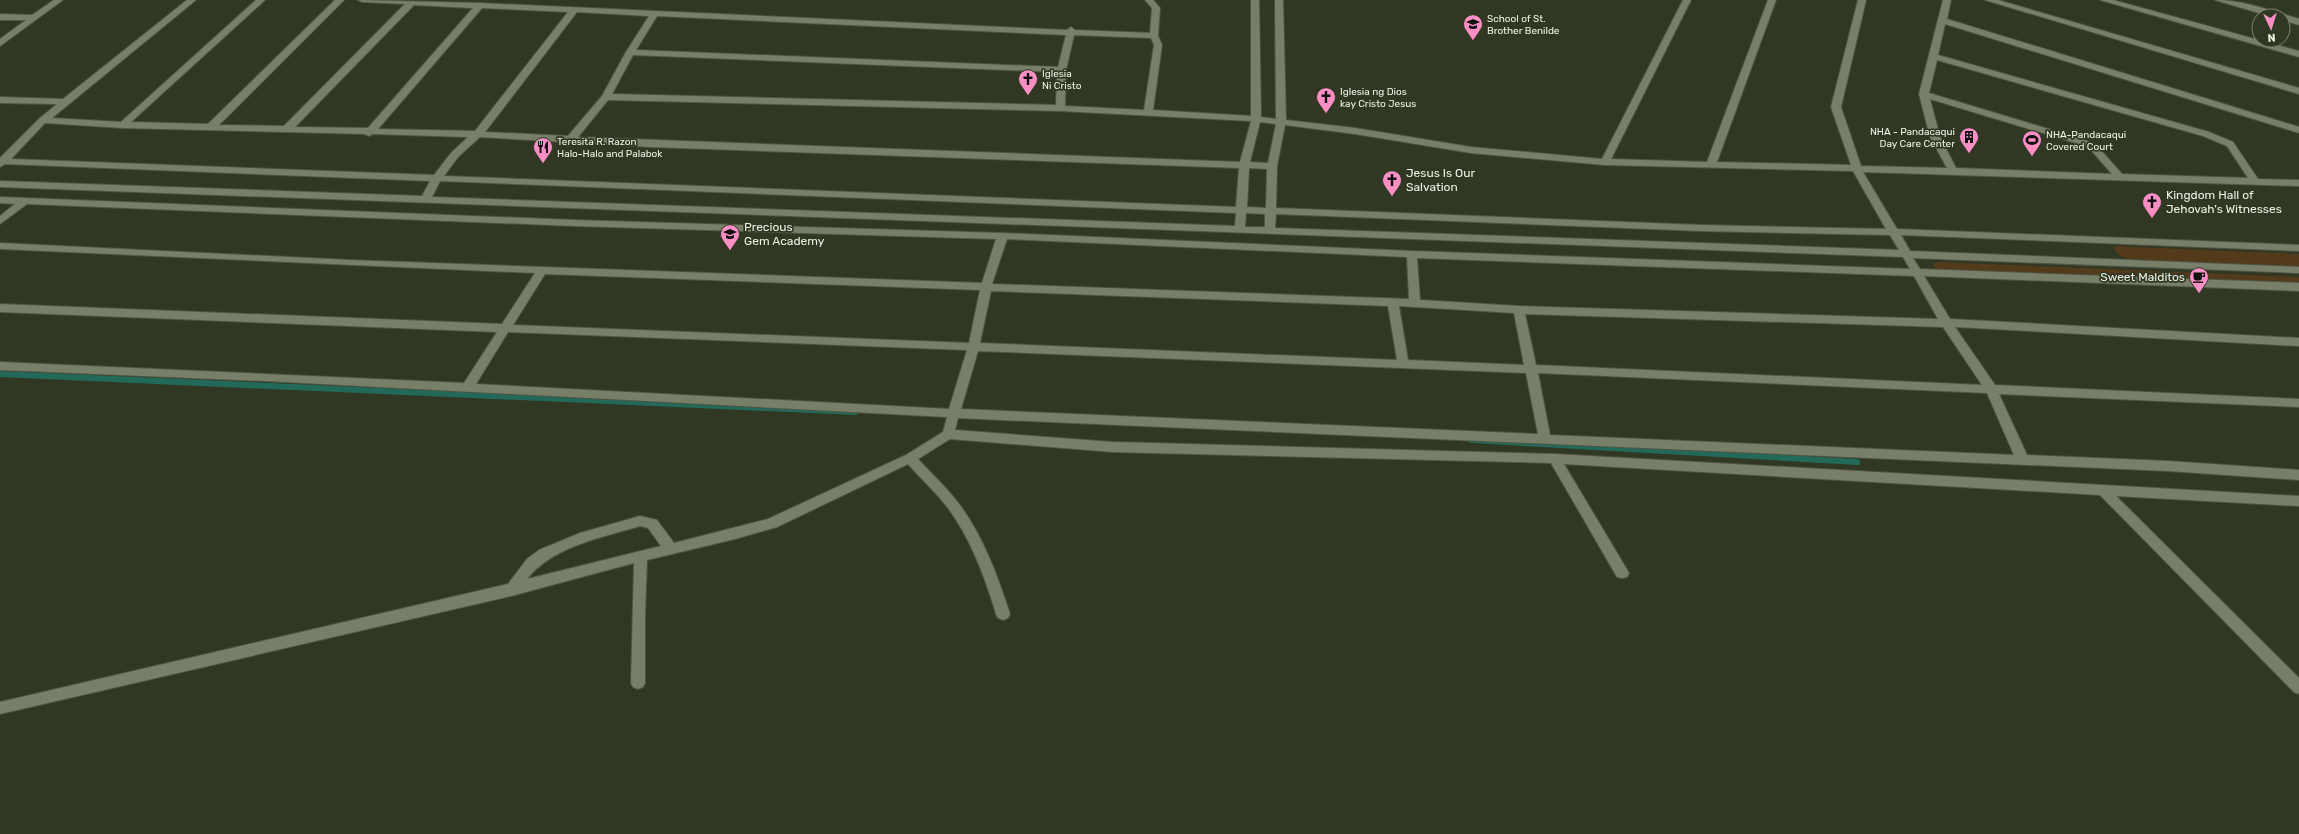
<svg xmlns="http://www.w3.org/2000/svg" width="2299" height="834" font-family="Rubik,sans-serif">
  <rect width="100%" height="100%" fill="#303723"/>
  <g fill="#533a1b">
    <path d="M 2114,246 L 2299,254 L 2299,267 L 2128,259 C 2121,256 2115,255 2114,246 Z"/>
    <polygon points="1937,262 2299,277 2299,285 1936,270 1933,264"/>
  </g>
  <g fill="none" stroke-linecap="round" stroke-linejoin="round">
    <g stroke="#23695a" stroke-width="6">
      <polyline points="0,374 855,412"/>
      <polyline points="1472,440 1857,462"/>
    </g>
    <g stroke="#4f5544" stroke-width="2">
      <g id="minor">
        <polygon points="54,0 63,0 0,46 0,39 26,20 0,20 0,14 32,15"/>
        <path d="M 187,0 L 196,0 L 52,118 L 121,122 L 256,0 L 265,0 L 131,122 L 208,124 L 335,0 L 344,0 L 219,125 L 284,126 L 405,4 L 362,2 L 358,0 L 480,3 L 1067,30 L 1071,27 L 1075,30 L 1150,33 L 1152,8 L 1145,0 L 1153,0 L 1160,8 L 1158,36 L 1162,45 L 1153,110 L 1251,116 L 1251,0 L 1259,0 L 1261,117 L 1276,119 L 1275,0 L 1283,0 L 1286,120 L 1355,128 L 1471,147 L 1602,159 L 1683,0 L 1691,0 L 1611,159 L 1707,162 L 1768,0 L 1776,0 L 1717,162 L 1851,165 L 1831,107 L 1858,0 L 1866,0 L 1841,107 L 1861,166 L 1947,168 L 1930,137 L 1919,94 L 1943,0 L 1951,0 L 1947,19 L 2299,127 L 2299,133 L 1945,24 L 1938,55 L 2209,132 L 2233,142 L 2258,179 L 2299,180 L 2299,186 L 1863,172 L 1897,229 L 2299,245 L 2299,251 L 1901,235 L 1910,251 L 2299,267 L 2299,273 L 1913,258 L 1920,269 L 2299,283 L 2299,291 L 1924,276 L 1950,319 L 2299,338 L 2299,346 L 1955,327 L 1995,385 L 2299,399 L 2299,407 L 1999,394 L 2027,455 L 2168,461 L 2299,470 L 2299,480 L 2168,471 L 958,418 L 955,430 L 1113,442 L 1555,454 L 2299,496 L 2299,506 L 2116,496 L 2299,678 L 2299,694 L 2294,692 L 2100,495 L 1564,464 L 1629,573 L 1627,577 L 1622,578 L 1617,577 L 1551,463 L 1113,452 L 950,439 L 918,459 C 931,473 944,485 956,500 C 982,533 997,574 1010,614 L 1008,618 L 1003,620 L 998,618 L 996,614 C 985,577 971,539 948,508 C 936,492 921,479 908,464 L 777,527 L 735,539 L 647,560 L 645,615 L 645,683 L 643,687 L 638,689 L 633,687 L 631,683 L 634,563 L 511,596 L 0,714 L 0,702 L 508,584 L 527,559 L 539,550 L 580,533 L 640,516 L 657,520 L 674,543 L 768,519 L 906,455 L 943,432 L 947,417 L 265,381 L 0,370 L 0,362 L 464,383 L 497,332 L 0,312 L 0,304 L 502,324 L 535,273 L 0,249 L 0,243 L 349,260 L 982,283 L 996,239 L 574,226 L 27,204 L 0,224 L 0,216 L 15,204 L 0,203 L 0,197 L 574,220 L 1003,233 L 1412,251 L 1910,269 L 1903,257 L 0,187 L 0,181 L 422,196 L 430,181 L 5,164 L 0,167 L 0,158 L 40,118 L 57,104 L 0,103 L 0,97 L 63,99 ZM 414,5 L 473,8 L 368,128 L 295,127 ZM 482,8 L 568,12 L 475,131 L 378,129 ZM 577,12 L 649,16 L 626,52 L 602,96 L 568,136 L 485,132 ZM 657,16 L 1066,35 L 1058,67 L 636,50 ZM 1074,35 L 1151,38 L 1154,45 L 1144,110 L 1065,106 L 1066,70 ZM 633,55 L 1057,72 L 1056,105 L 612,94 ZM 1937,60 L 2203,136 L 2227,146 L 2248,178 L 2122,174 L 2097,146 L 2085,140 L 1929,93 ZM 1930,99 L 2079,144 L 2091,150 L 2112,174 L 1956,168 L 1940,137 ZM 608,100 L 1060,111 L 1251,121 L 1240,162 L 578,137 ZM 1260,122 L 1276,124 L 1268,163 L 1250,162 ZM 45,123 L 123,128 L 365,134 L 369,136 L 373,134 L 468,137 L 451,153 L 434,175 L 11,159 ZM 1285,125 L 1355,134 L 1471,153 L 1605,165 L 1853,171 L 1886,229 L 1701,225 L 1276,208 L 1277,166 ZM 480,137 L 651,147 L 1239,168 L 1236,207 L 444,176 L 458,157 ZM 1249,168 L 1267,169 L 1266,208 L 1247,207 ZM 440,181 L 1236,213 L 1235,226 L 432,197 ZM 1246,213 L 1265,214 L 1265,227 L 1245,227 ZM 1276,214 L 1701,231 L 1890,235 L 1899,250 L 1275,228 ZM 1007,239 L 1407,257 L 1409,299 L 992,284 ZM 1417,258 L 1914,276 L 1938,319 L 1519,306 L 1420,300 ZM 545,274 L 980,290 L 969,343 L 513,325 ZM 991,291 L 1388,306 L 1397,360 L 980,343 ZM 1399,306 L 1514,313 L 1524,365 L 1408,360 ZM 1525,314 L 1943,327 L 1982,385 L 1536,365 ZM 508,332 L 967,350 L 949,409 L 476,384 ZM 978,351 L 1526,373 L 1538,434 L 961,409 ZM 1538,373 L 1987,393 L 2014,455 L 1550,435 ZM 640,526 L 648,528 L 661,546 L 527,579 C 553,546 601,538 640,526 Z"/>
        <polygon points="1985,0 1998,0 2299,88 2299,94"/>
        <polygon points="2100,0 2113,0 2299,51 2299,57"/>
        <path d="M 2215,0 C 2243,0 2273,11 2299,19 L 2299,25 L 2283,20 L 2283,16 L 2269,16 Z"/>
      </g>
    </g>
    <use href="#minor" fill="#787f69" fill-rule="evenodd"/>
  </g>
  <defs>
    <g id="school-pin" transform="scale(1)"><path d="M0 17L-7.5 6A9.5 9.5 0 1 1 7.5 6Z" fill="#fb8fc5" stroke="#303723"/><path d="M0-5L7-2L0 1L-7-2ZM-4 1L0 2.5L4 1V4Q0 6-4 4Z" fill="#111"/></g>
    <g id="church-pin" transform="scale(1)"><path d="M0 17L-7.5 6A9.5 9.5 0 1 1 7.5 6Z" fill="#fb8fc5" stroke="#303723"/><path d="M-1.2-6h2.4v3.5h3.3v2.4h-3.3V6h-2.4V-.1h-3.3v-2.4h3.3Z" fill="#111"/></g>
    <g id="building-pin" transform="scale(1)"><path d="M0 17L-7.5 6A9.5 9.5 0 1 1 7.5 6Z" fill="#fb8fc5" stroke="#303723"/><path d="M-4-6H4V6H1V3H-1V6H-4ZM-2.5-4.3h1.7v1.8h-1.7ZM.8-4.3h1.7v1.8H.8ZM-2.5-1h1.7V.8h-1.7ZM.8-1h1.7V.8H.8Z" fill="#111"/></g>
    <g id="stadium-pin" transform="scale(1)"><path d="M0 17L-7.5 6A9.5 9.5 0 1 1 7.5 6Z" fill="#fb8fc5" stroke="#303723"/><path d="M0-5a6.5 5 0 1 0 0 10a6.5 5 0 1 0 0-10ZM-3.5-1.8h7v3.6h-7Z" fill="#111"/></g>
    <g id="restaurant-pin" transform="scale(1)"><path d="M0 17L-7.5 6A9.5 9.5 0 1 1 7.5 6Z" fill="#fb8fc5" stroke="#303723"/><path d="M-5-6h1v4h1v-4h1v4h1v-4h1v5L-1.5 .5V6h-2V.5L-5-1ZM5-6V6H3V1.5H1.5Q1.5-4 5-6Z" fill="#111"/></g>
    <g id="cafe-pin" transform="scale(1)"><path d="M0 17L-7.5 6A9.5 9.5 0 1 1 7.5 6Z" fill="#fb8fc5" stroke="#303723"/><path d="M-5.5-4.5H6V0H3Q3 3.5 0 3.5H-2.5Q-5.5 3.5-5.5 0ZM3-3.2v2h1.7v-2ZM-6 4.5H4V6H-6Z" fill="#111"/></g>
  </defs>
  <g fill-rule="evenodd">
    <use href="#school-pin" x="1473" y="24"/>
    <use href="#church-pin" x="1028" y="79"/>
    <use href="#church-pin" x="1326" y="97"/>
    <use href="#building-pin" x="1969" y="137"/>
    <use href="#stadium-pin" x="2032" y="140"/>
    <use href="#restaurant-pin" x="543" y="147"/>
    <use href="#church-pin" x="1392" y="180"/>
    <use href="#church-pin" x="2152" y="202"/>
    <use href="#school-pin" x="730" y="234"/>
    <use href="#cafe-pin" x="2199" y="277"/>
  </g>
  <g text-anchor="middle" stroke-width="3.5" stroke-linejoin="round" paint-order="stroke">
    <g font-size="10" fill="#edf1e5" stroke="#303723" text-anchor="start">
      <text x="1487" y="22">School of St.<tspan x="1487" dy="12">Brother Benilde</tspan></text>
      <text x="1042" y="77">Iglesia<tspan x="1042" dy="12">Ni Cristo</tspan></text>
      <text x="1340" y="95">Iglesia ng Dios<tspan x="1340" dy="12">kay Cristo Jesus</tspan></text>
      <text x="1955" y="135" text-anchor="end">NHA - Pandacaqui<tspan x="1955" dy="12">Day Care Center</tspan></text>
      <text x="2046" y="138">NHA-Pandacaqui<tspan x="2046" dy="12">Covered Court</tspan></text>
      <text x="557" y="145">Teresita R. Razon<tspan x="557" dy="12">Halo-Halo and Palabok</tspan></text>
    </g>
    <g font-size="12" fill="#edf1e5" stroke="#303723" text-anchor="start">
      <text x="1406" y="177">Jesus Is Our<tspan x="1406" dy="14">Salvation</tspan></text>
      <text x="2166" y="199">Kingdom Hall of<tspan x="2166" dy="14">Jehovah's Witnesses</tspan></text>
      <text x="744" y="231">Precious<tspan x="744" dy="14">Gem Academy</tspan></text>
      <text x="2185" y="281" text-anchor="end">Sweet Malditos</text>
    </g>
  </g>
  <g transform="translate(2271 28) rotate(176)"><circle r="19" fill="#303723" stroke="#7c8171"/>
  <path d="M0-3L7 15L0 10L-7 15Z" fill="#fb8fc5"/>
  <text y="-6" font-size="11" font-weight="bold" text-anchor="middle" fill="#edf1e5">N</text>
  </g>
</svg>
